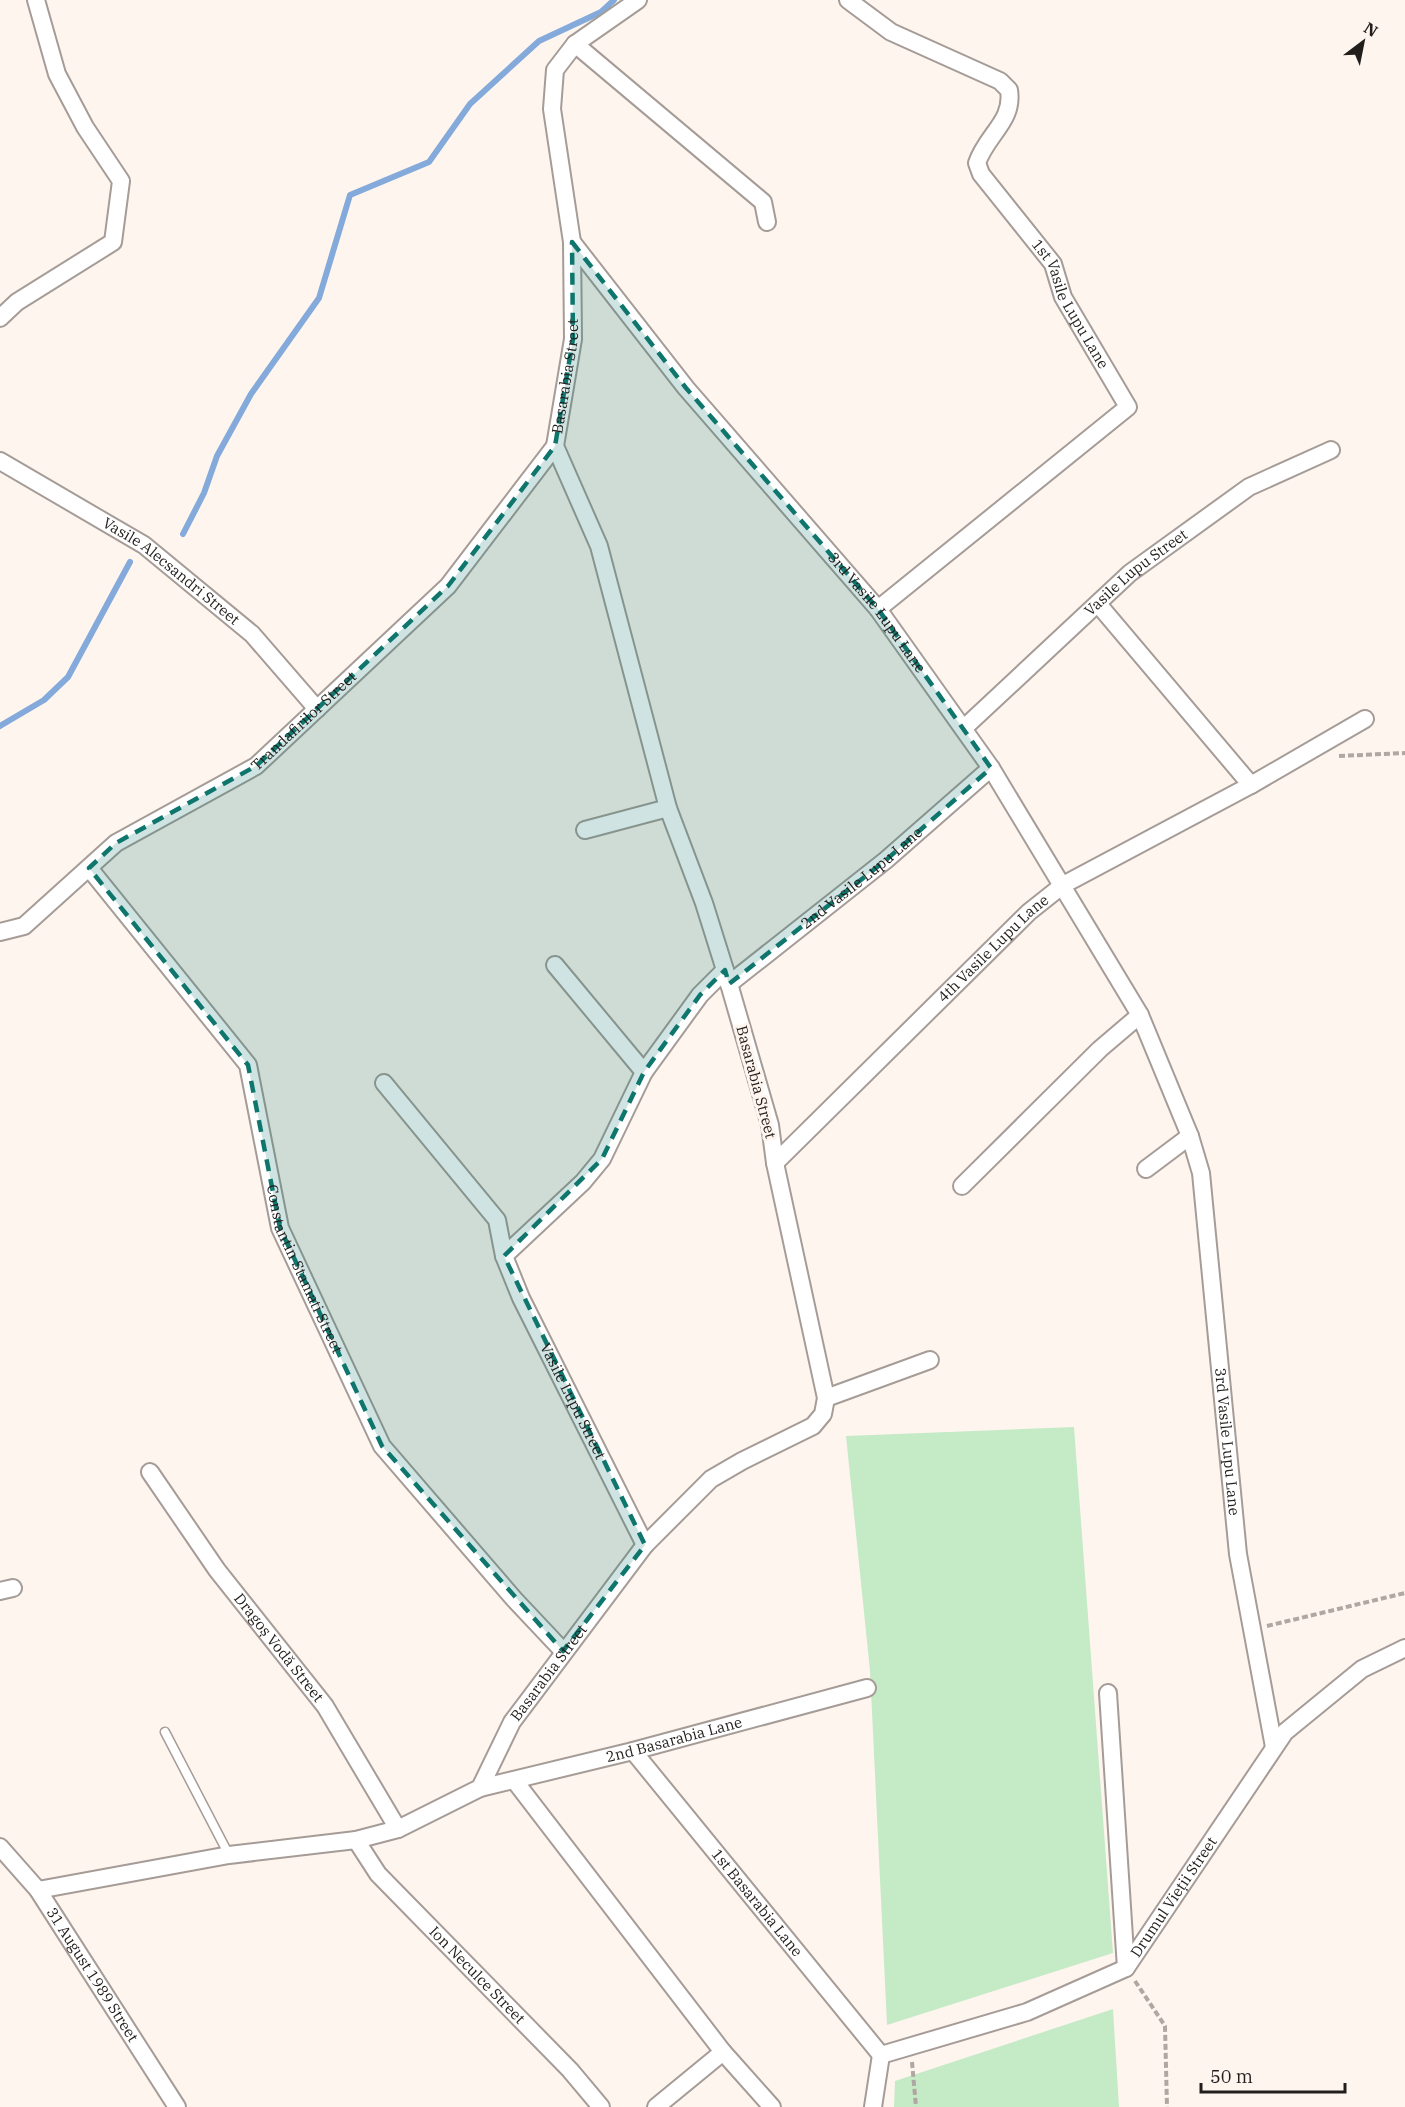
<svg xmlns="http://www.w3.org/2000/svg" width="1405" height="2107" font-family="'IBM Plex Serif',serif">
  <rect width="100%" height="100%" fill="#fff5ef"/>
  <g fill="#c5eac6">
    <polygon points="1074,1427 1113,1953 887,2025 870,1671 846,1436"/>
    <polygon points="1113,2009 1119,2107 894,2107 895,2081"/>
  </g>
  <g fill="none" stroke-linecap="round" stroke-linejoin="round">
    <g stroke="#83aada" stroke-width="6">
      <polyline points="183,534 204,493 217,456 251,394 319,298 350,195 429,162 470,104 539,41 601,12 614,0"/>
      <polyline points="0,726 44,700 68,677 130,562"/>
    </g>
    <g stroke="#a69c97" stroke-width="11">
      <polyline id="lane" points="165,1732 229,1855"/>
    </g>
    <g stroke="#a69c97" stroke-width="20">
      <g id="street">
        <path id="s1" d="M 848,0 L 891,32 L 1000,81 L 1009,90 C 1014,121 987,134 977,163 L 981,174 L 1053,264 L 1063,297 L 1128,407 L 878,609"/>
        <polyline points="575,44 763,202 767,222"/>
        <path id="s2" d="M 572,242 L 686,388 L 878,609 L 991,768 L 1140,1015 L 1190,1136 L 1201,1173 L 1238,1554 L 1274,1747"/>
        <polyline points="0,318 17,302 113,242 121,181 85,127 57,74 36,0"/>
        <path id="s3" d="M 0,461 L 144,545 L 252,634 L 317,709"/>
        <polyline points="1098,604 1251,785"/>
        <path id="s4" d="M 964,728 L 1130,573 L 1249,487 L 1331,450"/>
        <polyline points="585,830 668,808"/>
        <path id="s5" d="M 89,868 L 248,1065 L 280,1228 L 382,1446 L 514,1599 L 563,1651"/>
        <path id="s6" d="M 0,932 L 24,926 L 116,843 L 256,766 L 448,586 L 555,446"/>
        <polyline points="555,965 644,1072"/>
        <path id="s7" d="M 729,984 L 886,860 L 991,768"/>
        <path id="s8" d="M 384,1083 L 497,1220 L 504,1256 L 521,1298 L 645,1545"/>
        <path id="s9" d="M 775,1163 L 1029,912 L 1063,885 L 1251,785 L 1365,719"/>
        <polyline points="1146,1169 1190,1136"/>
        <polyline points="962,1186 1100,1049 1140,1015"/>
        <polyline points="504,1256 583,1182 602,1159 644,1072 700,995 725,970"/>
        <polyline points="826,1398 930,1360"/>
        <path id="s10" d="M 150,1472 L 217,1570 L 325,1706 L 398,1829"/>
        <polyline points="0,1591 13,1588"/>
        <polyline points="1108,1693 1126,1968"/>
        <path id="s11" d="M 633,1751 L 881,2055"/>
        <polyline points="514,1780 723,2052 772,2107"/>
        <path id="s12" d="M 480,1788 L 633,1751 L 867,1688"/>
        <path id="s13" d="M 356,1840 L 378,1874 L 570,2070 L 601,2107"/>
        <path id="s14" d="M 0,1847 L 38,1890 L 177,2107"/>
        <path id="s15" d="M 38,1890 L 229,1855 L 356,1840 L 398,1829 L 480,1788 L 512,1722 L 645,1545 L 711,1479 L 742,1461 L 813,1426 L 823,1414 L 826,1398 L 775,1163 L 770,1125 L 725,970 L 704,903 L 668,808 L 599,546 L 555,446 L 573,339 L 572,242 L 552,109 L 555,70 L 575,44 L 638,0"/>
        <path id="s16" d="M 881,2055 L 1027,2012 L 1126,1968 L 1285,1732 L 1362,1669 L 1405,1648"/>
        <polyline points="656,2107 723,2052"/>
        <polyline points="873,2107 881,2055"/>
      </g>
    </g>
    <g stroke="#afa7a2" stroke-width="4" stroke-dasharray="6 3" stroke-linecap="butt">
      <polyline points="1339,756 1405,753"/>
      <polyline points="1267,1626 1405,1593"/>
      <polyline points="1135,1981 1165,2026 1167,2107"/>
      <polyline points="912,2062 916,2107"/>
    </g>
    <use href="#lane" stroke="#fff" stroke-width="8"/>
    <use href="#street" stroke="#fff" stroke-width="16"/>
  </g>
  <path fill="#0f766e" fill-opacity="0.2" stroke="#0f766e" stroke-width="4.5" stroke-dasharray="12 8" stroke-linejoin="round" d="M 572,242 L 686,388 L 878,609 L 991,768 L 886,860 L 729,984 L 725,970 L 700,995 L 644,1072 L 602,1159 L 504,1256 L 645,1545 L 563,1651 L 382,1446 L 280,1228 L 248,1065 L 89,868 L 116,843 L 256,766 L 448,586 L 555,446 L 573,339 Z"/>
  <g text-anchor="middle" stroke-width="6" stroke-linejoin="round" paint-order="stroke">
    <g font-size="15" fill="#221e1c" stroke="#fff5ef">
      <text dy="5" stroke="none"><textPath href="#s1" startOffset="438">1st Vasile Lupu Lane</textPath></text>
      <text dy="5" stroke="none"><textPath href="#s15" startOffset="2055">Basarabia Street</textPath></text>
      <text dy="5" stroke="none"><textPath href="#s3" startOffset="204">Vasile Alecsandri Street</textPath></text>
      <text dy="5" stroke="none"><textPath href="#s4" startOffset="232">Vasile Lupu Street</textPath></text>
      <text dy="5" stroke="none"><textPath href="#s2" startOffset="480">3rd Vasile Lupu Lane</textPath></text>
      <text dy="5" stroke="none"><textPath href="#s6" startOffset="374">Trandafirilor Street</textPath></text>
      <text dy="5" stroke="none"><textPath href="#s7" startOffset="170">2nd Vasile Lupu Lane</textPath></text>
      <text dy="5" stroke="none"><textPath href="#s9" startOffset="306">4th Vasile Lupu Lane</textPath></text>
      <text transform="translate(756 1082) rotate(75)" y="5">Basarabia Street</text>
      <text dy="5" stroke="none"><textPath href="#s5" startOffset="466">Constantin Stamati Street</textPath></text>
      <text dy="5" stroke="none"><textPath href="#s8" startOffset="375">Vasile Lupu Street</textPath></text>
      <text dy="5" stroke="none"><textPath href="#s2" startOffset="1401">3rd Vasile Lupu Lane</textPath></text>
      <text dy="5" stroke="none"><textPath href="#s10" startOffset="218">Dragoș Vodă Street</textPath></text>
      <text dy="5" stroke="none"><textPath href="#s15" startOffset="592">Basarabia Street</textPath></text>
      <text dy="5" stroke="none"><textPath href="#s12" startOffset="200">2nd Basarabia Lane</textPath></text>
      <text dy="5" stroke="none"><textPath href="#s16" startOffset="346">Drumul Vieții Street</textPath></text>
      <text dy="5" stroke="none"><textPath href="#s11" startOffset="196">1st Basarabia Lane</textPath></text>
      <text dy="5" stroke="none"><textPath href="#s14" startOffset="158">31 August 1989 Street</textPath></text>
      <text dy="5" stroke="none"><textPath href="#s13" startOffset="182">Ion Neculce Street</textPath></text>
    </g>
  </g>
  <g transform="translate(1363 42) rotate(32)" stroke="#fff5ef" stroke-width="4.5" paint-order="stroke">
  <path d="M0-4.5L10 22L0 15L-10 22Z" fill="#221e1c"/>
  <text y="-9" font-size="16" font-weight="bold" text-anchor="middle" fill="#221e1c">N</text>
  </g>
  <path d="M1201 2083v9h144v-9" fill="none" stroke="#221e1c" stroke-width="3"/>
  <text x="1210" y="2083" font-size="18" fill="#221e1c" stroke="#fff5ef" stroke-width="4.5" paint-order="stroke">50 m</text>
</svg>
